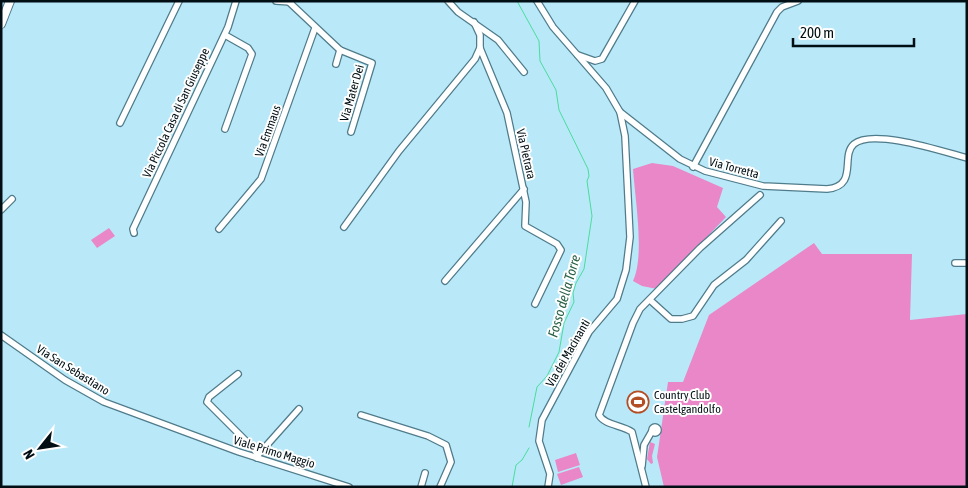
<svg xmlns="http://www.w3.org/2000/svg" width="968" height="488" font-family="'Asap Condensed',sans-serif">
  <rect width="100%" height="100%" fill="#b9e9f9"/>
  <g fill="#ea87c9">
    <path d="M 652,163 L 673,166 L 723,188 L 717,207 L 726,217 L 657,289 L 642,286 L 633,281 C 645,256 635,198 633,169 Z"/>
    <polygon points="109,228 115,236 97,248 91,240"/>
    <polygon points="814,243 822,254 912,254 910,320 967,314 967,487 664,487 657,457 668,382 683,382 709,315"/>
    <polygon points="650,442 655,444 652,456 653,463 651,464 647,459"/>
    <polygon points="576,453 580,465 558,472 555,460"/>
    <polygon points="579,467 583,477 561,485 557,474"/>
  </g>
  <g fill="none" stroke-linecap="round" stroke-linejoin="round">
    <g stroke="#49dc9d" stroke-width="1">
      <polyline points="517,1 539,41 540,61 556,90 559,110 588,169 589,176 587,181 592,216 584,269 576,283 573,293 574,302 564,323 559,352 547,376 537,387 529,427"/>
      <polyline points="512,487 516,465 522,460 529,448"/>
    </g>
    <g stroke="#4f7b8a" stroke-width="8">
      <g id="minor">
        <polyline points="276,1 291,2"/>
        <polyline points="448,1 458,12 498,40 524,72"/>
        <path d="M 537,1 L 553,27 L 606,88 L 620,112 L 680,159 L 705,171 L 763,186 L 827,189 C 859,186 840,156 854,144 C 873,128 944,152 967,158"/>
        <polyline points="289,2 340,50 372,63 351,132"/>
        <polyline points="474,22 480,35 480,48 507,113 526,202 525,226 557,244 561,250 535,304"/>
        <polyline points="225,35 248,48 252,54 225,129"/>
        <polyline points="578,55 595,61 602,59 635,1"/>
        <polyline points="336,64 340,50"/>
        <polyline points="120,123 179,1"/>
        <polyline points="693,167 777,12 782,7 798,1"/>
        <polyline points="1,210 12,199"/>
        <polyline points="344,227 399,151 475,59 480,48"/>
        <polyline points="219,229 261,179 315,28"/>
        <polyline points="134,233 133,229 228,27 236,1"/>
        <polyline points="955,263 967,263"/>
        <polyline points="445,281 524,189"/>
        <polyline points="650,300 671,319 682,319 693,316 714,285 746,260 781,221"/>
        <polyline points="1,335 65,380 104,402 239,452 349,487"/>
        <polyline points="238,374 209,397 207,402 253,448 258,455 257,458"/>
        <polyline points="361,415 428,436 446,445 451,462 440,487"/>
        <circle cx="655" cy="430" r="3"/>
        <polyline points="258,455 299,409"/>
        <polyline points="642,466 644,445 652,431"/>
        <polyline points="421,487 425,473"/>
        <polyline points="548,487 550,474 539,441 542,420 589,332 617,299 626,270 630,237 625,136 620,112"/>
        <path d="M 646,487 L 632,432 C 622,425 604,425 599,415 L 633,323 L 640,309 L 700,248 L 760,195"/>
      </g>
    </g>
    <g stroke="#4f7b8a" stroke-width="10">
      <polyline id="major" points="1,24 10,1"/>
    </g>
    <use href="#minor" stroke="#fff" stroke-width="5.5"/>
    <use href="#major" stroke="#fff" stroke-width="8"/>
  </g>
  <defs>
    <g id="stadium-ring" transform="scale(1.125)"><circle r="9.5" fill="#fff" stroke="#b34d23" stroke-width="1.5"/><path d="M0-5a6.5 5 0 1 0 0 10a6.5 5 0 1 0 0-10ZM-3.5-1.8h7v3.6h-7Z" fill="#b34d23"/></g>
  </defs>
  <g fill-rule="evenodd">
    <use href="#stadium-ring" x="638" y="402"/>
  </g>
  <g text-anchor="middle" stroke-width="4" stroke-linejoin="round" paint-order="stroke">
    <g font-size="12" fill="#010f14" stroke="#fff">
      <text transform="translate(352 93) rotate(-74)" y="4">Via Mater Dei</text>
      <text transform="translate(176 113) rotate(-65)" y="4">Via Piccola Casa di San Giuseppe</text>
      <text transform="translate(268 131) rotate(-70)" y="4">Via Emmaus</text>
      <text transform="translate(526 154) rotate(77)" y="4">Via Pietrara</text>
      <text transform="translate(734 168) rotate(15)" y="4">Via Torretta</text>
      <text transform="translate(568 353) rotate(-60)" y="4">Via dei Macinanti</text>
      <text transform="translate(73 370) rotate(32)" y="4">Via San Sebastiano</text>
      <text transform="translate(274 452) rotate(17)" y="4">Viale Primo Maggio</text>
    </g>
    <g font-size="12" fill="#010f14" stroke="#fff" text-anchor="start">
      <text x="654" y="399">Country Club<tspan x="654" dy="14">Castelgandolfo</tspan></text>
    </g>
    <g font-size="14" font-style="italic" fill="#296146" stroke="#fff">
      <text transform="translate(564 296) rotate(-74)" y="5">Fosso della Torre</text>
    </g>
  </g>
  <rect width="968" height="488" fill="none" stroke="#010f14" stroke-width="5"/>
  <g transform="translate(40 448) rotate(240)" stroke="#ffffff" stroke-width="4" paint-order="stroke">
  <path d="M0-4L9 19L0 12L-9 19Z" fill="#010f14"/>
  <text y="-8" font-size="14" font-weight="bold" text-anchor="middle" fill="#010f14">N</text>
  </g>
  <path d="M793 38v8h121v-8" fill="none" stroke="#010f14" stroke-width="2.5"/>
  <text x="800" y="38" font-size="15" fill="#010f14" stroke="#ffffff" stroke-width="4" paint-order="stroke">200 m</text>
</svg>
